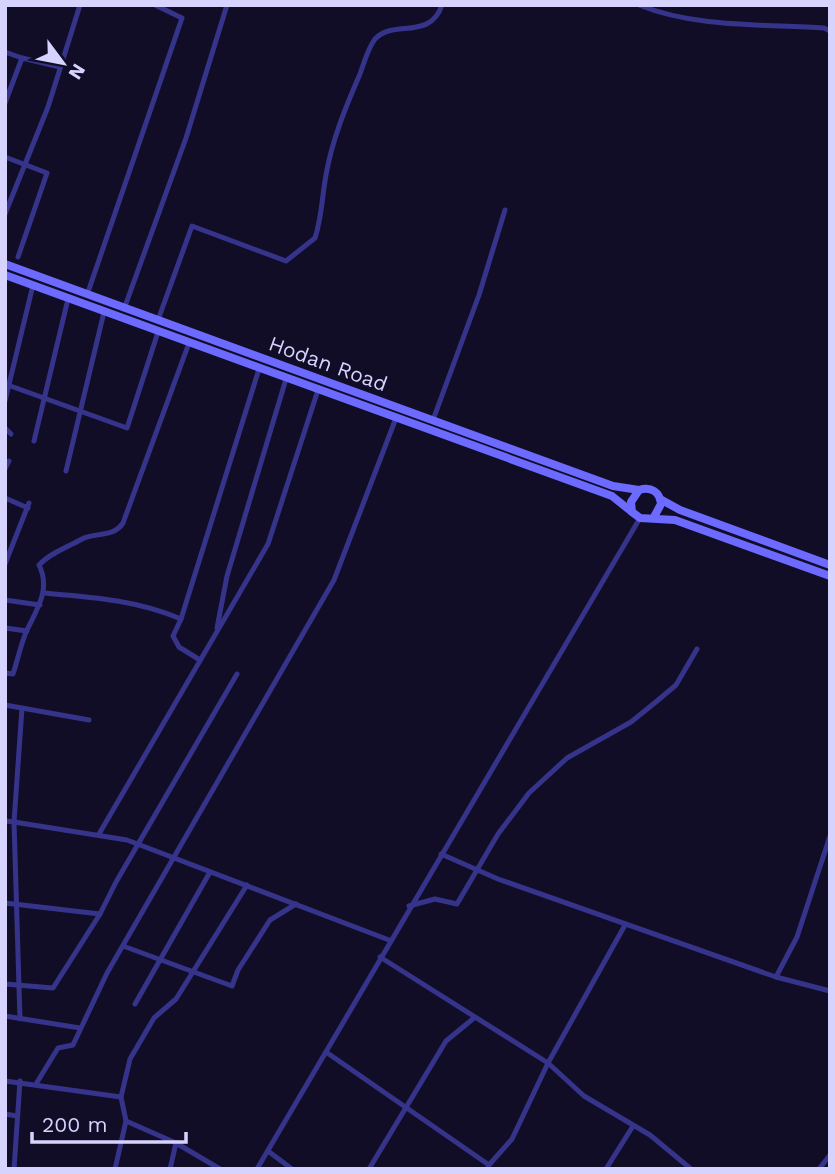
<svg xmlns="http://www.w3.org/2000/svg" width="835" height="1174" font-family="'Work Sans',sans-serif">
  <rect width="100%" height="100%" fill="#110d27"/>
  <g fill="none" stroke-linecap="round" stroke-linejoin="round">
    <g stroke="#36348a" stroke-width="5">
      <path d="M 639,5 C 696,28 763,24 824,28 L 830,31"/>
      <polyline points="5,52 22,58"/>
      <polyline points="5,103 22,58 60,67"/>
      <polyline points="5,157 47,173 18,257"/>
      <polyline points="5,214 48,107 80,5"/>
      <polyline points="87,295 182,18 155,5"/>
      <polyline points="124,309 186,138 227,5"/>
      <path d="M 158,320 L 192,226 L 286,261 L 315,238 C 322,217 322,196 326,175 C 332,140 346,106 360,74 C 364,63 368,48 375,39 C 393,19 430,41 442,5"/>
      <polyline points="5,384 127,428 158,332"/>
      <polyline points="5,401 33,285"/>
      <polyline points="433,420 479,295 505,210"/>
      <polyline points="5,428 11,434"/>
      <polyline points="34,441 68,299"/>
      <polyline points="5,469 9,461"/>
      <polyline points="66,471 104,312"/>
      <polyline points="5,498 28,508"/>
      <polyline points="5,564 29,503"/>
      <path d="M 44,593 C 91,597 137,600 181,619"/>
      <polyline points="5,600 40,605"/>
      <polyline points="5,628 27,631"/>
      <polyline points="217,628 227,576 286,379"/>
      <polyline points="200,660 179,647 173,636 181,619 259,369"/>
      <path d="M 5,673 L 13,674 C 18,659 21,643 27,630 C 37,609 51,589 39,565 C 50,553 68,547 82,539 C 96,532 113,538 123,523 L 189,343"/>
      <polyline points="5,705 89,720"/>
      <polyline points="5,821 14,822 22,708"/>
      <polyline points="99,834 268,544 318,390"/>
      <polyline points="441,854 498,879 776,977 797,937 830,836"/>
      <polyline points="5,903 100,914 116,882 237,674"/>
      <polyline points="409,906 435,899 457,904 498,834 529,793 567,758 631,722 657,701 676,685 697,649"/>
      <polyline points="123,946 232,986 238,970 270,920 296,904"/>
      <polyline points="380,957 548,1063 584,1096 650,1135 691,1169"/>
      <polyline points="776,977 830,991"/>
      <polyline points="5,984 53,988 100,914"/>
      <polyline points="135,1004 210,872"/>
      <polyline points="5,1016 80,1028"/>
      <polyline points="20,1019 14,822 127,840 389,940"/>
      <polyline points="326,1052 489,1165 487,1169"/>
      <polyline points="5,1081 121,1097"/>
      <polyline points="36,1084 58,1048 73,1045 107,973 334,580 396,418"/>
      <polyline points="5,1114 17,1116"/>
      <polyline points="126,1121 176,1143 220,1169"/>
      <polyline points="268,1151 292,1169"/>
      <polyline points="489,1165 512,1139 548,1063 625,925"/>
      <polyline points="14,1169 20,1081"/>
      <polyline points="115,1169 126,1121 121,1097 130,1059 154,1018 176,999 247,885"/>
      <polyline points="170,1169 176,1143"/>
      <polyline points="257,1169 640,518"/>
      <polyline points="369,1169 446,1041 474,1018"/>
      <polyline points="606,1169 633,1126"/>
      <polyline points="819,1169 830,1155"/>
    </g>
    <g stroke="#6c6aff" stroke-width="8">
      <polyline points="5,264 613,486 639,490"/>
      <polyline points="5,275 612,496 632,512"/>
      <polyline points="660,499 680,510 830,565"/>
      <path d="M 654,517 L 661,504 C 660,492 651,486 639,490 L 631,502 L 632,512 L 640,518 L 675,520 L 830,576"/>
    </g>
  </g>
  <g text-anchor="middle" stroke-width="7" stroke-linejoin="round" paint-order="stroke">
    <g font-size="21" fill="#d7d3ff" stroke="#110d27">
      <text transform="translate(328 364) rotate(20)" y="7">Hodan Road</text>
    </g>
  </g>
  <rect width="835" height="1174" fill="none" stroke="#d7d3ff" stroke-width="14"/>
  <g transform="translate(63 63) rotate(122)" stroke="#110d27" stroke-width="5" paint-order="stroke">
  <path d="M0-5L12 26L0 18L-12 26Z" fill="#d7d3ff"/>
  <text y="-10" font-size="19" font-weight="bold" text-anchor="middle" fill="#d7d3ff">N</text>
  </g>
  <path d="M32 1132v10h154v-10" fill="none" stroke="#d7d3ff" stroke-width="3.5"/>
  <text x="42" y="1132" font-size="21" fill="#d7d3ff" stroke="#110d27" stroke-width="5" paint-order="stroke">200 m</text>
</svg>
